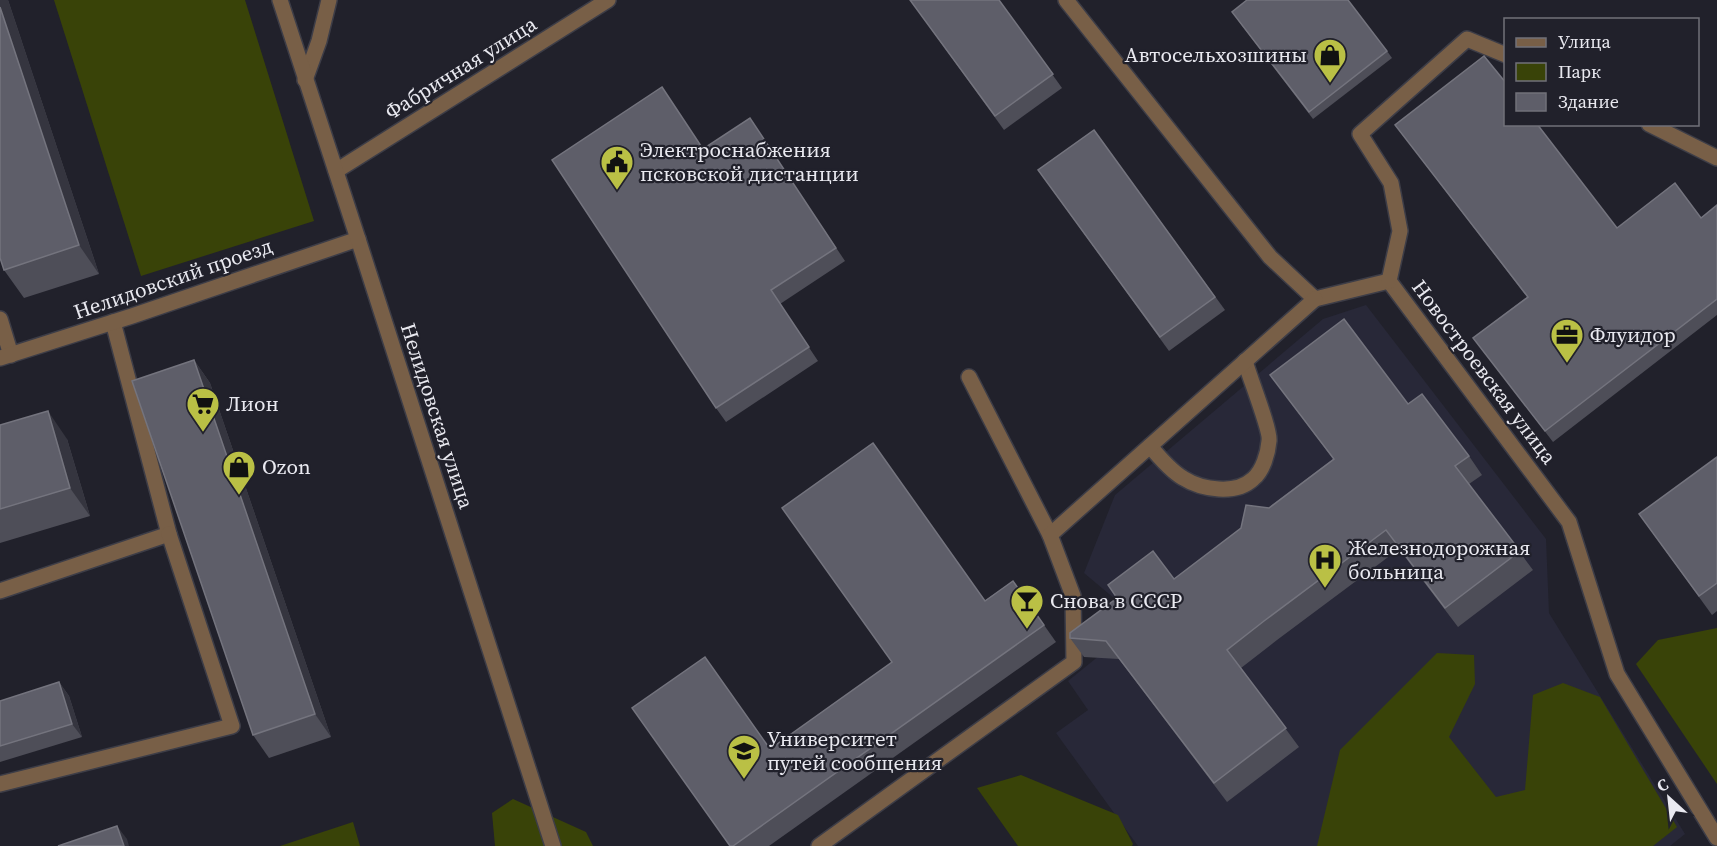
<svg xmlns="http://www.w3.org/2000/svg" width="1717" height="846" font-family="'Source Serif 4',serif">
  <rect width="100%" height="100%" fill="#21212b"/>
  <polygon fill="#282838" points="1366,305 1546,539 1549,613 1685,834 1670,846 1138,846 1056,733 1088,710 1068,681 1100,655 1121,604 1084,573 1115,495 1323,319"/>
  <g fill="#394308">
    <polygon points="54,0 245,0 314,221 141,276"/>
    <polygon points="1717,628 1717,784 1636,664 1658,640"/>
    <polygon points="1437,653 1474,655 1475,684 1449,737 1496,797 1525,790 1533,695 1563,683 1600,697 1677,827 1653,846 1317,846 1340,750"/>
    <polygon points="1021,775 1118,815 1133,844 1132,846 1018,846 977,788"/>
    <polygon points="513,799 586,832 593,846 495,846 492,813"/>
    <polygon points="353,822 360,846 280,846"/>
  </g>
  <g fill="none" stroke-linecap="round" stroke-linejoin="round">
    <g stroke="#3d3d47" stroke-width="18">
      <g id="service">
        <polyline points="1066,0 1270,257 1315,299 1389,281 1569,522 1617,674 1717,838"/>
        <polyline points="305,80 319,41 329,0"/>
        <polyline points="1649,124 1717,158"/>
        <polyline points="336,171 608,0"/>
        <polyline points="1389,281 1400,231 1391,183 1360,134 1467,39 1506,55"/>
        <polyline points="0,319 11,355"/>
        <polyline points="969,377 1050,535"/>
        <path d="M 1150,446 C 1159,457 1171,471 1183,478 C 1202,490 1236,495 1253,479 C 1263,471 1268,453 1269,441 C 1271,431 1249,376 1245,361"/>
        <polyline points="0,591 169,534 113,322"/>
        <polyline points="0,784 232,726 169,534"/>
        <polyline points="819,846 1074,662 1073,596 1050,535 1315,299"/>
      </g>
    </g>
    <g stroke="#3d3d47" stroke-width="18">
      <polyline id="minor" points="0,358 132,316 358,239"/>
    </g>
    <g stroke="#3d3d47" stroke-width="18">
      <polyline id="tertiary" points="280,0 358,239 553,846"/>
    </g>
    <use href="#service" stroke="#785f47" stroke-width="15"/>
    <use href="#minor" stroke="#785f47" stroke-width="15"/>
    <use href="#tertiary" stroke="#785f47" stroke-width="15"/>
  </g>
  <g fill="#4e4e58">
    <polygon points="0,0 8,0 99,274 24,298 4,270"/>
    <polygon points="910,0 999,0 1062,88 1004,130"/>
    <polygon points="1237,19 1387,51 1392,58 1313,119"/>
    <polygon points="1395,125 1617,228 1701,218 1717,205 1717,315 1553,442 1473,338 1527,297"/>
    <polygon points="1094,130 1225,310 1169,351 1038,170"/>
    <polygon points="759,132 845,261 780,304 818,361 726,422 716,408 703,149"/>
    <polygon points="194,360 210,383 331,737 269,758 253,735"/>
    <polygon points="1270,375 1408,404 1469,456 1482,475 1469,484 1533,570 1458,627 1399,549 1277,640 1241,668 1299,747 1227,802 1119,659 1084,657 1070,638 1174,579 1333,459"/>
    <polygon points="0,425 67,439 90,516 0,543"/>
    <polygon points="1717,457 1717,611 1712,615 1639,514"/>
    <polygon points="1013,581 1056,642 769,846 730,846 770,749"/>
    <polygon points="59,682 69,696 82,737 0,762 0,701"/>
  </g>
  <g fill="#35353f">
    <polygon points="0,0 8,0 99,274 79,245 0,7"/>
    <polygon points="194,360 210,383 331,737 315,714"/>
    <polygon points="48,411 67,439 90,516 70,488"/>
    <polygon points="59,682 69,696 82,737 72,724"/>
    <polygon points="117,826 127,839 129,846 124,846"/>
  </g>
  <g fill="#5e5e69" stroke="#74747e" stroke-width="1.5">
    <polygon points="910,0 999,0 1053,74 995,116"/>
    <polygon points="1247,0 1348,0 1387,51 1309,112 1232,12"/>
    <polygon points="0,7 79,245 4,270 0,258"/>
    <polygon points="1484,56 1506,83 1506,124 1537,124 1617,228 1675,183 1701,218 1717,205 1717,299 1545,431 1473,338 1528,297 1395,125"/>
    <polygon points="662,87 703,149 750,118 836,248 771,290 809,347 716,408 552,160"/>
    <polygon points="1094,130 1215,297 1160,337 1038,170"/>
    <polygon points="1344,319 1408,404 1422,394 1469,456 1455,466 1520,551 1445,608 1386,530 1264,621 1227,650 1286,728 1214,783 1106,641 1070,638 1070,633 1117,598 1108,585 1153,551 1174,579 1241,528 1246,505 1269,508 1334,459 1270,375"/>
    <polygon points="194,360 315,714 253,735 132,381"/>
    <polygon points="48,411 70,488 0,509 0,425"/>
    <polygon points="873,443 985,601 1013,581 1044,625 733,846 730,846 632,708 705,657 770,749 892,662 782,508"/>
    <polygon points="1717,457 1717,583 1699,596 1639,514"/>
    <polygon points="59,682 72,724 0,746 0,701"/>
    <polygon points="117,826 124,846 58,846"/>
  </g>
  <defs>
    <g id="shop-pin" transform="scale(1.725)"><path d="M0 17L-7.5 6A9.5 9.5 0 1 1 7.5 6Z" fill="#bac045" stroke="#21212b"/><path d="M-5-2.5h2.3a2.7 3.5 0 0 1 5.4 0H5L5.5 6h-11ZM-1.5-2.5h3a1.5 2.3 0 0 0-3 0Z" fill="#111"/></g>
    <g id="civic-pin" transform="scale(1.725)"><path d="M0 17L-7.5 6A9.5 9.5 0 1 1 7.5 6Z" fill="#bac045" stroke="#21212b"/><path d="M-.6-6.5H3V-4.5H.6V-3L4-1V1h2V6H-6V1h2V-1L-.6-3ZM-1.2 2.5V6h2.4V2.5Z" fill="#111"/></g>
    <g id="office-pin" transform="scale(1.725)"><path d="M0 17L-7.5 6A9.5 9.5 0 1 1 7.5 6Z" fill="#bac045" stroke="#21212b"/><path d="M-6-3h4V-5.5h4V-3h4V5H-6ZM-1-4.5V-3h2v-1.5ZM-6 0V1H6V0Z" fill="#111"/></g>
    <g id="supermarket-pin" transform="scale(1.725)"><path d="M0 17L-7.5 6A9.5 9.5 0 1 1 7.5 6Z" fill="#bac045" stroke="#21212b"/><path d="M-6-5.5h2.5l.6 2H6L4.5 2H-2.5L-4.4-4H-6ZM-1.5 3.2a1.3 1.3 0 1 0 .1 0ZM3 3.2a1.3 1.3 0 1 0 .1 0Z" fill="#111"/></g>
    <g id="hospital-pin" transform="scale(1.725)"><path d="M0 17L-7.5 6A9.5 9.5 0 1 1 7.5 6Z" fill="#bac045" stroke="#21212b"/><path d="M-5-5h3v3.5h4V-5h3V5h-3V1.5h-4V5h-3Z" fill="#111"/></g>
    <g id="bar-pin" transform="scale(1.725)"><path d="M0 17L-7.5 6A9.5 9.5 0 1 1 7.5 6Z" fill="#bac045" stroke="#21212b"/><path d="M-6-5H6L.8 .8V4.5H3.5V6h-7V4.5H-.8V.8Z" fill="#111"/></g>
    <g id="university-pin" transform="scale(1.725)"><path d="M0 17L-7.5 6A9.5 9.5 0 1 1 7.5 6Z" fill="#bac045" stroke="#21212b"/><path d="M0-5L7-2L0 1L-7-2ZM-4 1L0 2.5L4 1V4Q0 6-4 4Z" fill="#111"/></g>
  </defs>
  <g fill-rule="evenodd">
    <use href="#shop-pin" x="1330" y="55"/>
    <use href="#civic-pin" x="617" y="162"/>
    <use href="#office-pin" x="1567" y="335"/>
    <use href="#supermarket-pin" x="203" y="404"/>
    <use href="#shop-pin" x="239" y="467"/>
    <use href="#hospital-pin" x="1325" y="560"/>
    <use href="#bar-pin" x="1027" y="601"/>
    <use href="#university-pin" x="744" y="751"/>
  </g>
  <g text-anchor="middle" stroke-width="4.5" stroke-linejoin="round" paint-order="stroke">
    <g font-size="21" fill="#e9e9f0" stroke="#21212b" text-anchor="start">
      <text x="1307" y="62" text-anchor="end">Автосельхозшины</text>
      <text x="640" y="157">Электроснабжения<tspan x="640" dy="24">псковской дистанции</tspan></text>
      <text x="1590" y="342">Флуидор</text>
      <text x="226" y="411">Лион</text>
      <text x="262" y="474">Ozon</text>
      <text x="1348" y="555">Железнодорожная<tspan x="1348" dy="24">больница</tspan></text>
      <text x="1050" y="608">Снова в СССР</text>
      <text x="767" y="746">Университет<tspan x="767" dy="24">путей сообщения</tspan></text>
    </g>
    <g font-size="21" fill="#e9e9f0" stroke="#21212b">
      <text transform="translate(461 68) rotate(-32)" y="7">Фабричная улица</text>
      <text transform="translate(173 279) rotate(-19)" y="7">Нелидовский проезд</text>
      <text transform="translate(1484 372) rotate(53)" y="7">Новостроевская улица</text>
      <text transform="translate(437 416) rotate(72)" y="7">Нелидовская улица</text>
    </g>
  </g>
  <rect x="1504" y="18" width="195" height="108" fill="#21212b" stroke="#71717a" stroke-width="1.5"/>
  <rect x="1516" y="38" width="30" height="9" fill="#785f47" stroke="#71717a" stroke-width="1.5"/>
  <text x="1558" y="48" font-size="18" fill="#e9e9f0">Улица</text>
  <rect x="1516" y="63" width="30" height="18" fill="#394308" stroke="#71717a" stroke-width="1.5"/>
  <text x="1558" y="78" font-size="18" fill="#e9e9f0">Парк</text>
  <rect x="1516" y="93" width="30" height="18" fill="#5e5e69" stroke="#71717a" stroke-width="1.5"/>
  <text x="1558" y="108" font-size="18" fill="#e9e9f0">Здание</text>
  <g transform="translate(1669 798) rotate(333)" stroke="#21212b" stroke-width="4.5" paint-order="stroke">
  <path d="M0-4.5L10 22L0 15L-10 22Z" fill="#e9e9f0"/>
  <text y="-9" font-size="16" font-weight="bold" text-anchor="middle" fill="#e9e9f0">С</text>
  </g>
</svg>
